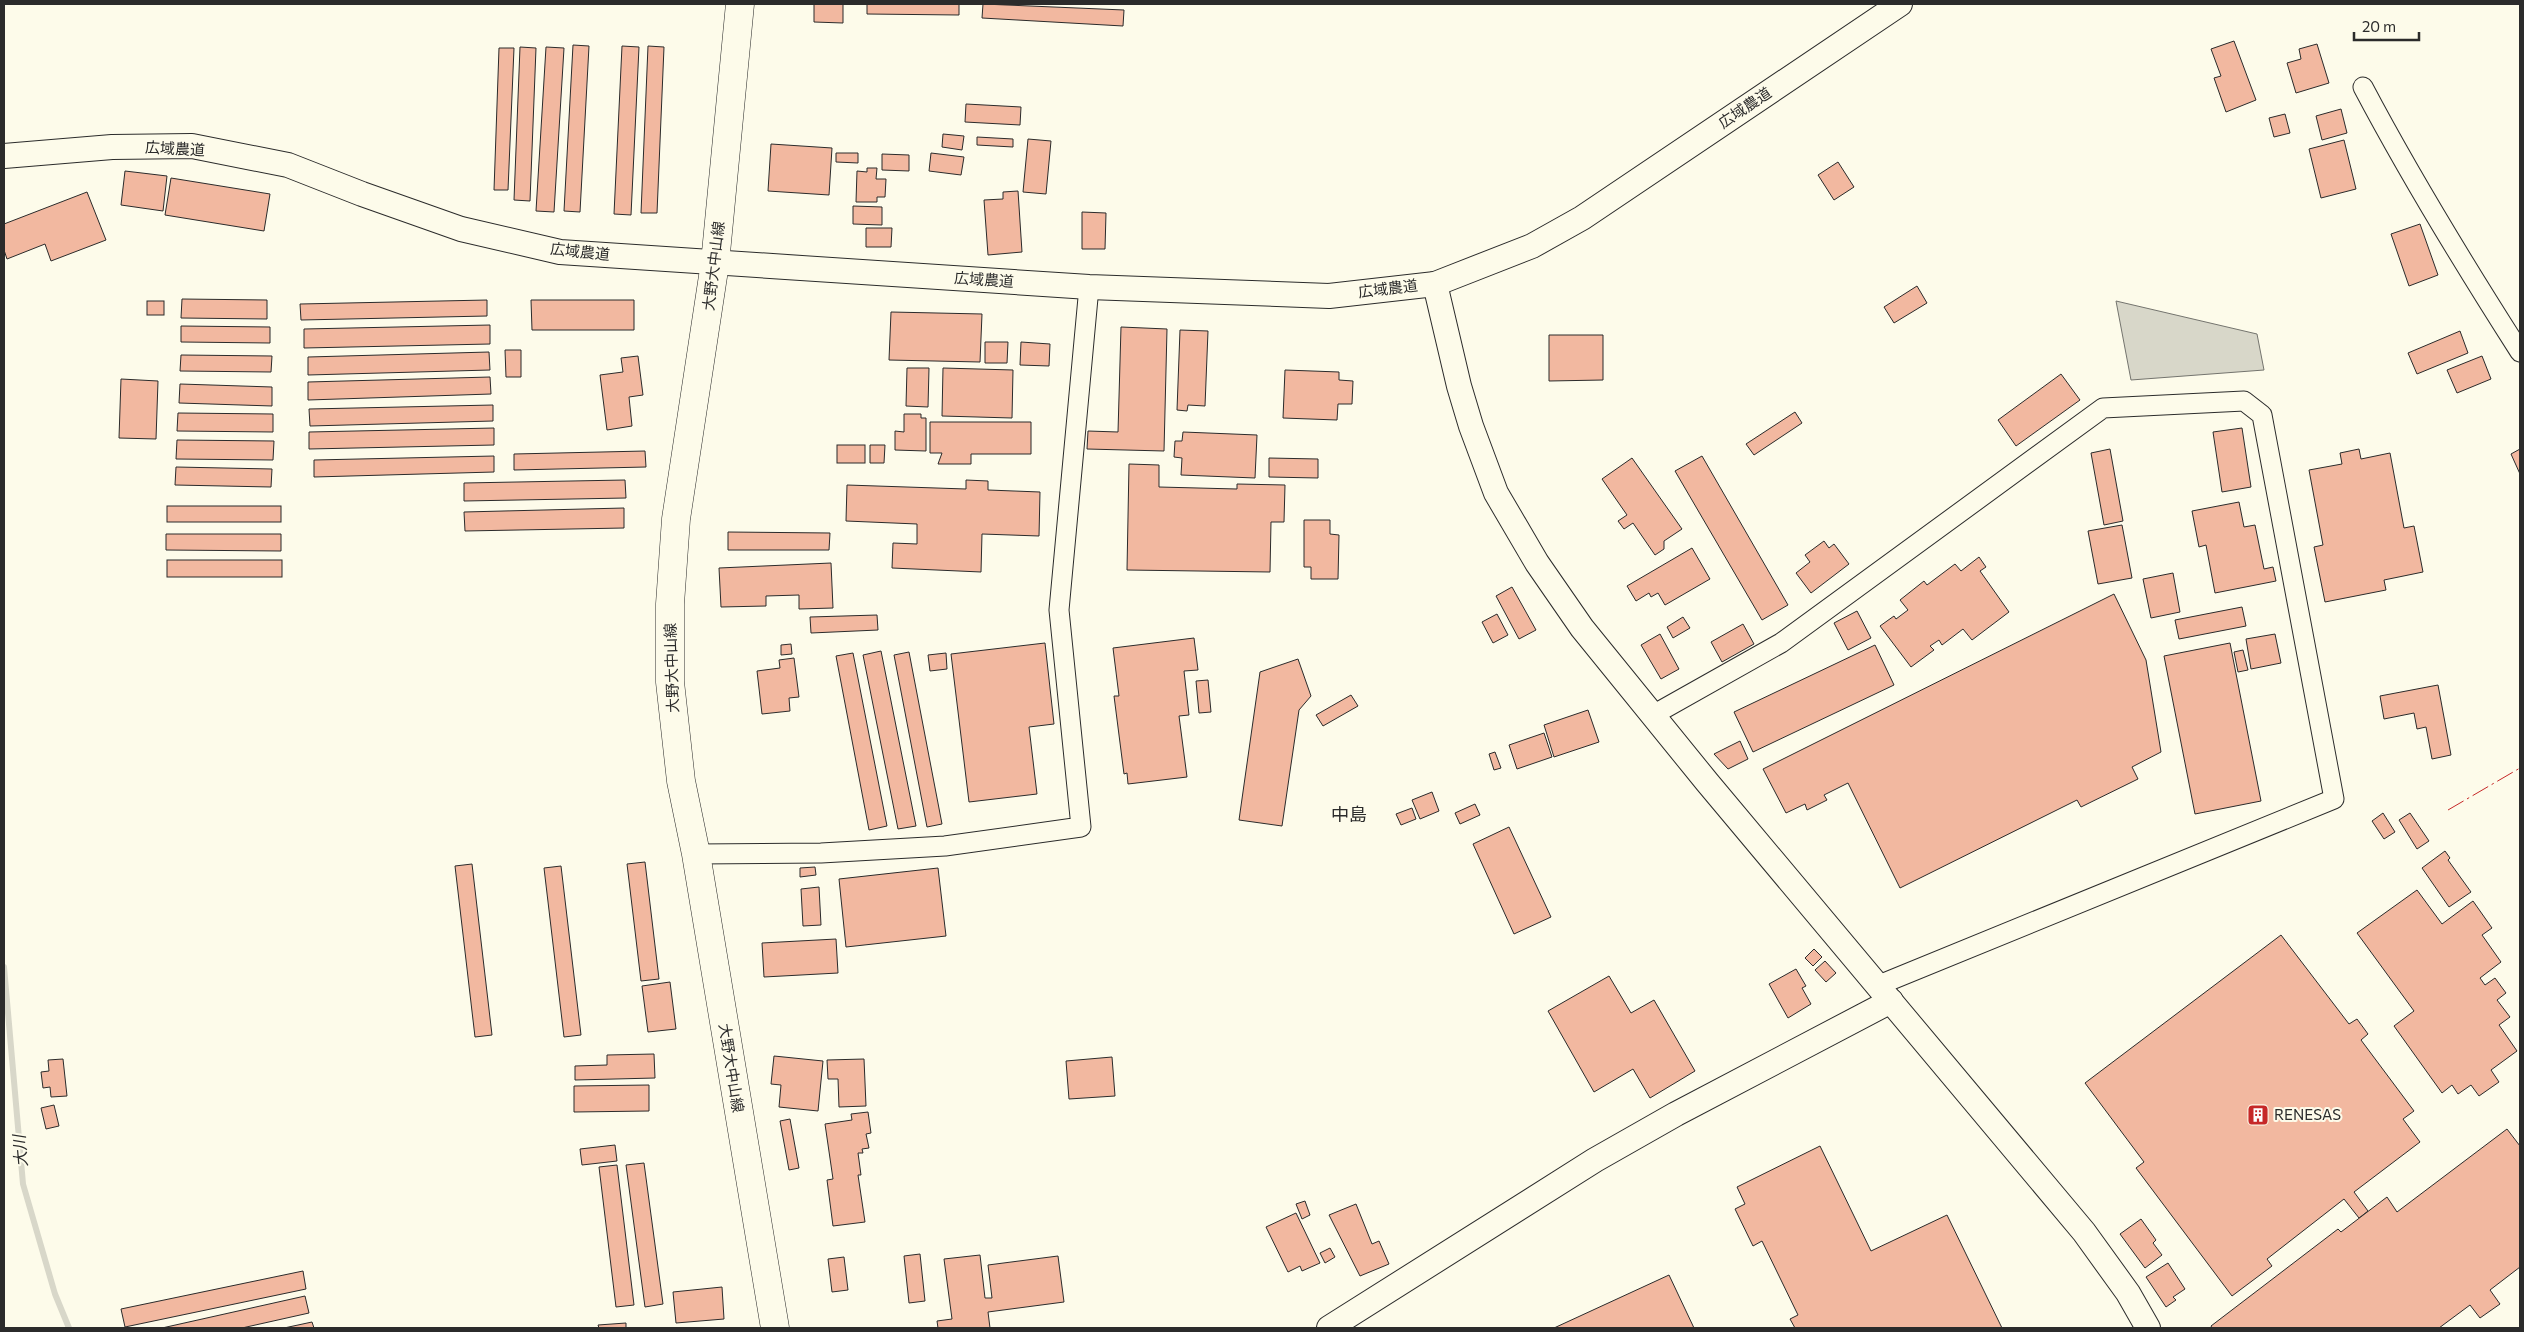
<svg xmlns="http://www.w3.org/2000/svg" width="2524" height="1332" font-family="Commissioner,'Noto Sans JP',sans-serif">
  <rect width="100%" height="100%" fill="#fdfbea"/>
  <polygon fill="#d8d7c9" stroke="#74746e" points="2116,301 2257,334 2264,370 2131,380"/>
  <g fill="none" stroke-linecap="round" stroke-linejoin="round">
    <polyline stroke="#d8d7c9" stroke-width="6" points="4,967 23,1184 55,1294 69,1328"/>
  </g>
  <g fill="#f2b8a0" stroke="#2b2b2b">
    <polygon points="814,4 843,4 843,23 814,22"/>
    <polygon points="867,4 959,4 959,15 867,14"/>
    <polygon points="983,4 1124,10 1123,26 982,18"/>
    <polygon points="2234,41 2256,100 2226,112 2214,78 2221,76 2211,49"/>
    <polygon points="2317,44 2329,83 2296,93 2287,63 2301,59 2299,49"/>
    <polygon points="573,45 589,46 580,212 564,211"/>
    <polygon points="622,46 639,47 631,215 614,214"/>
    <polygon points="648,46 664,47 657,213 641,213"/>
    <polygon points="520,47 536,48 530,201 514,200"/>
    <polygon points="546,47 564,48 554,212 536,211"/>
    <polygon points="499,48 514,48 508,190 494,190"/>
    <polygon points="966,104 1021,107 1020,125 965,122"/>
    <polygon points="2341,109 2347,133 2322,140 2316,116"/>
    <polygon points="2285,114 2290,133 2274,137 2269,118"/>
    <polygon points="943,134 964,136 962,150 942,147"/>
    <polygon points="977,137 1013,139 1013,147 977,145"/>
    <polygon points="1028,139 1051,141 1046,194 1023,192"/>
    <polygon points="2344,140 2356,189 2321,198 2309,149"/>
    <polygon points="771,144 832,148 829,195 768,191"/>
    <polygon points="836,153 858,153 858,163 836,162"/>
    <polygon points="931,153 964,157 961,175 929,171"/>
    <polygon points="882,154 909,155 909,171 882,170"/>
    <polygon points="1838,162 1854,187 1834,200 1818,175"/>
    <polygon points="867,168 877,168 876,179 886,179 885,197 877,197 877,202 856,202 857,171 867,172"/>
    <polygon points="125,171 167,176 163,211 121,205"/>
    <polygon points="171,178 270,194 264,231 165,215"/>
    <polygon points="1018,191 1022,252 988,255 984,200 1003,199 1003,192"/>
    <polygon points="87,192 106,240 51,261 45,244 7,259 4,250 4,224"/>
    <polygon points="853,206 882,207 882,225 853,224"/>
    <polygon points="1082,212 1106,213 1105,249 1082,249"/>
    <polygon points="2420,224 2438,275 2409,286 2391,234"/>
    <polygon points="866,228 892,228 891,247 866,247"/>
    <polygon points="1917,286 1927,303 1894,323 1884,307"/>
    <polygon points="182,299 267,300 267,319 181,318"/>
    <polygon points="487,300 487,316 301,320 300,304"/>
    <polygon points="531,300 634,300 634,330 532,330"/>
    <rect x="147" y="301" width="17" height="14"/>
    <polygon points="891,312 982,314 980,362 889,360"/>
    <polygon points="490,325 490,344 304,348 304,329"/>
    <polygon points="181,326 270,327 270,343 181,342"/>
    <polygon points="1121,327 1167,329 1164,451 1087,449 1088,431 1118,432"/>
    <polygon points="1180,330 1208,331 1205,406 1188,405 1187,411 1177,410"/>
    <polygon points="2460,331 2468,353 2417,374 2408,353"/>
    <polygon points="1549,335 1603,335 1603,380 1549,381"/>
    <polygon points="985,342 1008,342 1007,363 985,363"/>
    <polygon points="1021,342 1050,344 1049,366 1020,365"/>
    <polygon points="505,350 521,350 521,377 506,377"/>
    <polygon points="489,352 490,370 308,375 308,357"/>
    <polygon points="181,355 272,356 271,372 180,371"/>
    <polygon points="638,356 643,395 629,397 632,426 607,430 600,375 623,372 621,358"/>
    <polygon points="2482,356 2491,379 2457,393 2447,370"/>
    <polygon points="907,368 929,368 928,407 906,406"/>
    <polygon points="943,368 1013,370 1012,418 942,416"/>
    <polygon points="1285,370 1339,372 1339,380 1353,381 1352,404 1338,404 1337,420 1283,418"/>
    <polygon points="2061,374 2080,400 2016,446 1998,420"/>
    <polygon points="490,377 491,394 308,400 308,382"/>
    <polygon points="121,379 158,381 156,439 119,438"/>
    <polygon points="180,384 272,387 272,406 179,403"/>
    <polygon points="493,405 493,421 310,426 309,409"/>
    <polygon points="1795,412 1802,423 1754,455 1746,444"/>
    <polygon points="178,413 273,414 273,432 177,431"/>
    <polygon points="904,414 921,414 921,418 926,418 926,451 895,450 895,431 904,432"/>
    <polygon points="930,422 1031,422 1031,454 971,454 971,464 938,464 942,453 930,453"/>
    <polygon points="494,428 494,445 309,449 309,432"/>
    <polygon points="2242,428 2251,487 2222,492 2213,432"/>
    <polygon points="1183,432 1257,435 1255,478 1181,475 1182,458 1174,457 1175,441 1182,441"/>
    <polygon points="177,440 274,441 273,460 176,459"/>
    <rect x="837" y="445" width="28" height="18"/>
    <polygon points="870,445 885,445 884,463 870,463"/>
    <polygon points="2110,449 2123,521 2104,525 2091,453"/>
    <polygon points="2359,449 2361,459 2390,453 2404,528 2414,526 2423,572 2384,580 2386,590 2325,602 2314,547 2323,545 2309,470 2342,464 2340,453"/>
    <polygon points="2520,449 2520,474 2511,454"/>
    <polygon points="645,451 646,467 514,470 514,454"/>
    <polygon points="494,456 494,472 314,477 314,460"/>
    <polygon points="1702,456 1788,605 1762,620 1675,471"/>
    <polygon points="1269,458 1318,459 1318,478 1269,477"/>
    <polygon points="1632,458 1682,529 1664,541 1664,549 1655,555 1633,523 1624,529 1618,521 1627,515 1602,479"/>
    <polygon points="1129,464 1159,465 1159,487 1237,489 1237,484 1285,485 1284,522 1271,522 1270,572 1127,570"/>
    <polygon points="176,467 272,469 271,487 175,485"/>
    <polygon points="625,480 626,498 464,501 464,483"/>
    <polygon points="966,480 988,481 988,490 1040,492 1039,536 982,534 981,572 892,568 893,543 917,544 917,524 846,521 847,485 966,489"/>
    <polygon points="2239,502 2244,527 2255,525 2264,569 2273,567 2276,581 2215,593 2206,545 2199,547 2192,511"/>
    <rect x="167" y="506" width="114" height="16"/>
    <polygon points="624,508 624,528 465,531 464,512"/>
    <polygon points="1304,520 1330,520 1330,534 1339,535 1338,579 1311,579 1311,567 1304,567"/>
    <polygon points="2122,525 2132,578 2098,584 2088,531"/>
    <polygon points="728,532 830,533 829,550 728,550"/>
    <polygon points="166,534 281,534 281,551 166,550"/>
    <polygon points="1824,541 1829,548 1834,544 1849,564 1811,593 1796,573 1810,562 1805,555"/>
    <polygon points="1692,548 1710,579 1665,605 1658,593 1651,597 1649,593 1636,601 1627,586"/>
    <polygon points="1979,557 1986,567 1980,571 2009,612 1972,640 1963,629 1942,645 1939,640 1930,646 1934,650 1911,667 1880,626 1894,616 1896,619 1908,610 1900,600 1924,581 1927,585 1955,564 1961,571"/>
    <rect x="167" y="560" width="115" height="17"/>
    <polygon points="831,563 833,608 799,609 799,595 766,596 766,606 721,607 719,568"/>
    <polygon points="2173,573 2180,612 2151,618 2143,579"/>
    <polygon points="1512,587 1536,630 1519,639 1496,596"/>
    <polygon points="2114,594 2146,660 2161,752 2132,767 2138,779 2081,807 2077,800 1900,888 1848,783 1824,795 1827,800 1807,810 1805,804 1786,813 1763,769"/>
    <polygon points="2242,607 2246,626 2179,639 2175,620"/>
    <polygon points="1857,611 1871,638 1848,650 1834,623"/>
    <polygon points="1497,614 1508,635 1493,643 1482,622"/>
    <polygon points="877,615 878,630 811,633 810,617"/>
    <polygon points="1683,617 1690,628 1673,638 1667,627"/>
    <polygon points="1743,624 1754,644 1722,662 1711,642"/>
    <polygon points="1660,634 1679,669 1661,679 1641,645"/>
    <polygon points="2275,634 2281,663 2251,669 2246,639"/>
    <polygon points="1194,638 1198,670 1184,671 1189,715 1179,716 1187,777 1128,784 1127,773 1124,774 1114,696 1119,696 1113,648"/>
    <polygon points="1045,643 1054,724 1029,727 1037,794 969,802 951,654"/>
    <polygon points="2230,643 2261,801 2195,814 2164,656"/>
    <polygon points="791,644 792,654 781,655 781,645"/>
    <polygon points="1875,645 1894,685 1753,752 1734,712"/>
    <polygon points="2243,650 2248,670 2238,672 2234,652"/>
    <polygon points="881,651 916,826 898,829 863,655"/>
    <polygon points="909,652 942,824 927,827 894,655"/>
    <polygon points="853,653 887,826 869,830 836,656"/>
    <polygon points="946,653 947,669 930,671 928,655"/>
    <polygon points="794,658 799,697 789,698 790,711 762,714 757,671 780,668 779,660"/>
    <polygon points="1298,659 1311,696 1299,710 1282,826 1239,820 1260,672"/>
    <polygon points="1208,680 1211,712 1199,713 1196,681"/>
    <polygon points="2438,685 2451,755 2432,759 2426,727 2417,729 2414,713 2384,719 2380,696"/>
    <polygon points="1351,695 1358,706 1323,726 1316,715"/>
    <polygon points="1588,710 1599,742 1554,757 1544,725"/>
    <polygon points="1544,733 1552,757 1517,769 1509,745"/>
    <polygon points="1740,741 1748,759 1728,769 1714,754"/>
    <polygon points="1495,752 1501,768 1494,770 1489,754"/>
    <polygon points="1432,792 1439,811 1420,819 1412,800"/>
    <polygon points="1475,804 1480,815 1460,824 1455,813"/>
    <polygon points="1412,808 1416,819 1401,825 1396,814"/>
    <polygon points="2383,813 2395,832 2384,839 2372,821"/>
    <polygon points="2410,813 2429,841 2417,849 2399,820"/>
    <polygon points="1509,827 1551,917 1514,934 1473,844"/>
    <polygon points="2445,851 2450,858 2448,860 2471,892 2449,907 2422,868"/>
    <polygon points="645,862 659,979 641,981 627,864"/>
    <polygon points="472,864 492,1035 475,1037 455,866"/>
    <polygon points="561,866 581,1035 564,1037 544,868"/>
    <polygon points="815,867 816,875 800,877 800,868"/>
    <polygon points="938,868 946,936 846,947 839,879"/>
    <polygon points="819,887 821,925 803,926 801,889"/>
    <polygon points="2417,890 2442,924 2473,901 2492,928 2482,935 2501,962 2480,978 2485,985 2495,978 2506,993 2497,1000 2510,1017 2499,1025 2517,1051 2491,1070 2499,1082 2479,1096 2471,1085 2458,1094 2452,1085 2442,1093 2394,1026 2414,1011 2357,933"/>
    <polygon points="2281,935 2349,1024 2357,1019 2368,1034 2361,1040 2414,1111 2403,1119 2420,1142 2354,1192 2368,1211 2359,1218 2344,1199 2267,1259 2272,1266 2232,1296 2136,1168 2144,1162 2085,1083"/>
    <polygon points="836,939 838,973 764,977 762,943"/>
    <polygon points="1814,949 1822,957 1813,966 1805,958"/>
    <polygon points="1825,961 1836,973 1826,982 1815,970"/>
    <polygon points="1796,969 1806,986 1802,988 1811,1004 1788,1018 1769,984"/>
    <polygon points="1609,976 1631,1013 1654,1000 1695,1071 1650,1098 1633,1069 1594,1092 1548,1011"/>
    <polygon points="670,982 676,1029 648,1032 642,986"/>
    <polygon points="654,1054 655,1078 575,1080 575,1066 607,1065 607,1055"/>
    <polygon points="774,1056 823,1061 818,1111 779,1107 781,1085 771,1084"/>
    <polygon points="1112,1057 1115,1096 1069,1099 1066,1061"/>
    <polygon points="63,1059 67,1096 51,1097 50,1087 43,1088 41,1072 49,1071 48,1060"/>
    <polygon points="864,1059 866,1106 839,1107 838,1079 828,1079 827,1060"/>
    <polygon points="649,1085 649,1111 574,1112 574,1086"/>
    <polygon points="54,1105 59,1126 46,1129 41,1108"/>
    <polygon points="868,1112 871,1133 866,1134 869,1148 862,1149 863,1153 858,1153 861,1175 858,1175 865,1222 833,1226 827,1180 833,1179 825,1124 852,1120 851,1114"/>
    <polygon points="790,1119 799,1168 789,1170 780,1121"/>
    <polygon points="2507,1129 2520,1146 2520,1267 2490,1290 2500,1304 2480,1318 2470,1305 2439,1328 2212,1328 2211,1326 2338,1229 2341,1232 2387,1197 2397,1212"/>
    <polygon points="615,1145 617,1161 582,1165 580,1149"/>
    <polygon points="1820,1146 1871,1251 1947,1215 2002,1328 1795,1328 1790,1319 1798,1315 1762,1241 1753,1246 1735,1209 1745,1204 1737,1187"/>
    <polygon points="644,1163 663,1304 645,1307 626,1165"/>
    <polygon points="617,1165 634,1305 616,1307 599,1167"/>
    <polygon points="1305,1201 1310,1215 1302,1219 1296,1204"/>
    <polygon points="1356,1204 1372,1244 1379,1241 1389,1264 1360,1276 1329,1215"/>
    <polygon points="1296,1213 1320,1263 1302,1271 1300,1266 1288,1272 1266,1227"/>
    <polygon points="2141,1219 2156,1240 2153,1243 2162,1255 2145,1268 2120,1234"/>
    <polygon points="1330,1248 1335,1257 1325,1263 1320,1253"/>
    <polygon points="920,1254 925,1301 909,1303 904,1256"/>
    <polygon points="980,1255 985,1298 992,1298 988,1265 1058,1256 1064,1302 988,1312 990,1328 938,1328 937,1321 952,1319 944,1259"/>
    <polygon points="844,1257 848,1290 832,1292 828,1259"/>
    <polygon points="2168,1263 2185,1289 2173,1297 2176,1300 2166,1307 2146,1277"/>
    <polygon points="303,1271 306,1289 125,1327 121,1309"/>
    <polygon points="1669,1275 1694,1328 1554,1328"/>
    <polygon points="722,1287 724,1319 676,1323 673,1292"/>
    <polygon points="305,1296 309,1313 242,1328 162,1328"/>
    <polygon points="312,1322 314,1328 284,1328"/>
    <polygon points="626,1323 626,1328 599,1328 598,1325"/>
  </g>
  <g fill="none" stroke-linecap="round" stroke-linejoin="round">
    <g stroke="#2b2b2b" stroke-width="21">
      <g id="minor">
        <path d="M 2363,87 C 2411,178 2465,266 2520,352"/>
        <polyline points="1653,715 1781,643 2103,408 2244,401 2262,415 2334,799 1879,985"/>
        <polyline points="696,854 821,853 945,846 1081,827 1059,610 1089,287"/>
      </g>
    </g>
    <g stroke="#2b2b2b" stroke-width="26">
      <g id="tertiary">
        <polyline points="4,156 112,147 192,146 288,165 362,194 461,229 560,252 1089,287 1329,296 1435,284 1532,246 1582,218 1900,4"/>
        <polyline points="1435,284 1459,386 1471,426 1496,493 1537,563 1582,628 1707,782 2084,1232 2128,1293 2148,1328"/>
        <polyline points="1329,1328 1595,1160 1676,1114 1891,1001"/>
      </g>
    </g>
    <g stroke="#2b2b2b" stroke-width="29">
      <polyline id="secondary" points="740,4 715,263 676,519 670,604 670,682 681,781 696,854 775,1328"/>
    </g>
    <use href="#minor" stroke="#fdfbea" stroke-width="19"/>
    <use href="#tertiary" stroke="#fdfbea" stroke-width="24"/>
    <use href="#secondary" stroke="#fdfbea" stroke-width="28"/>
    <polyline stroke="#c62828" stroke-width="1" stroke-dasharray="18 4 2.5 4" stroke-linecap="butt" points="2448,810 2520,768"/>
  </g>
  <defs>
    <g id="building-square" transform="scale(1.125)"><rect x="-9" y="-9" width="18" height="18" rx="4" fill="#c62828" stroke="#fdfbea"/><path d="M-4-6H4V6H1V3H-1V6H-4ZM-2.5-4.3h1.7v1.8h-1.7ZM.8-4.3h1.7v1.8H.8ZM-2.5-1h1.7V.8h-1.7ZM.8-1h1.7V.8H.8Z" fill="#fff"/></g>
  </defs>
  <g fill-rule="evenodd">
    <use href="#building-square" x="2258" y="1115"/>
  </g>
  <g text-anchor="middle" stroke-width="4" stroke-linejoin="round" paint-order="stroke">
    <g font-size="15" fill="#2b2b2b" stroke="#fdfbea">
      <text transform="translate(1745 108) rotate(-34)" y="5">広域農道</text>
      <text transform="translate(175 149) rotate(3)" y="5">広域農道</text>
      <text transform="translate(580 252) rotate(6)" y="5">広域農道</text>
      <text transform="translate(714 266) rotate(-83)" y="5">大野大中山線</text>
      <text transform="translate(984 280) rotate(4)" y="5">広域農道</text>
      <text transform="translate(1388 289) rotate(-7)" y="5">広域農道</text>
      <text transform="translate(672 668) rotate(-92)" y="5">大野大中山線</text>
      <text transform="translate(731 1068) rotate(81)" y="5">大野大中山線</text>
    </g>
    <g font-size="15" fill="#2b2b2b" stroke="#fdfbea" text-anchor="start">
      <text x="2274" y="1120">RENESAS</text>
    </g>
    <g font-size="16" font-style="italic" fill="#2b2b2b" stroke="#fdfbea">
      <text transform="translate(20 1151) rotate(-95)" y="6">大川</text>
    </g>
    <g font-size="18" fill="#2b2b2b" stroke="#fdfbea">
      <text x="1349" y="821">中島</text>
    </g>
  </g>
  <rect width="2524" height="1332" fill="none" stroke="#2b2b2b" stroke-width="10"/>
  <path d="M2354 32v8h65v-8" fill="none" stroke="#2b2b2b" stroke-width="2.5"/>
  <text x="2362" y="32" font-size="15" fill="#2b2b2b" stroke="#fdfbea" stroke-width="4" paint-order="stroke">20 m</text>
</svg>
